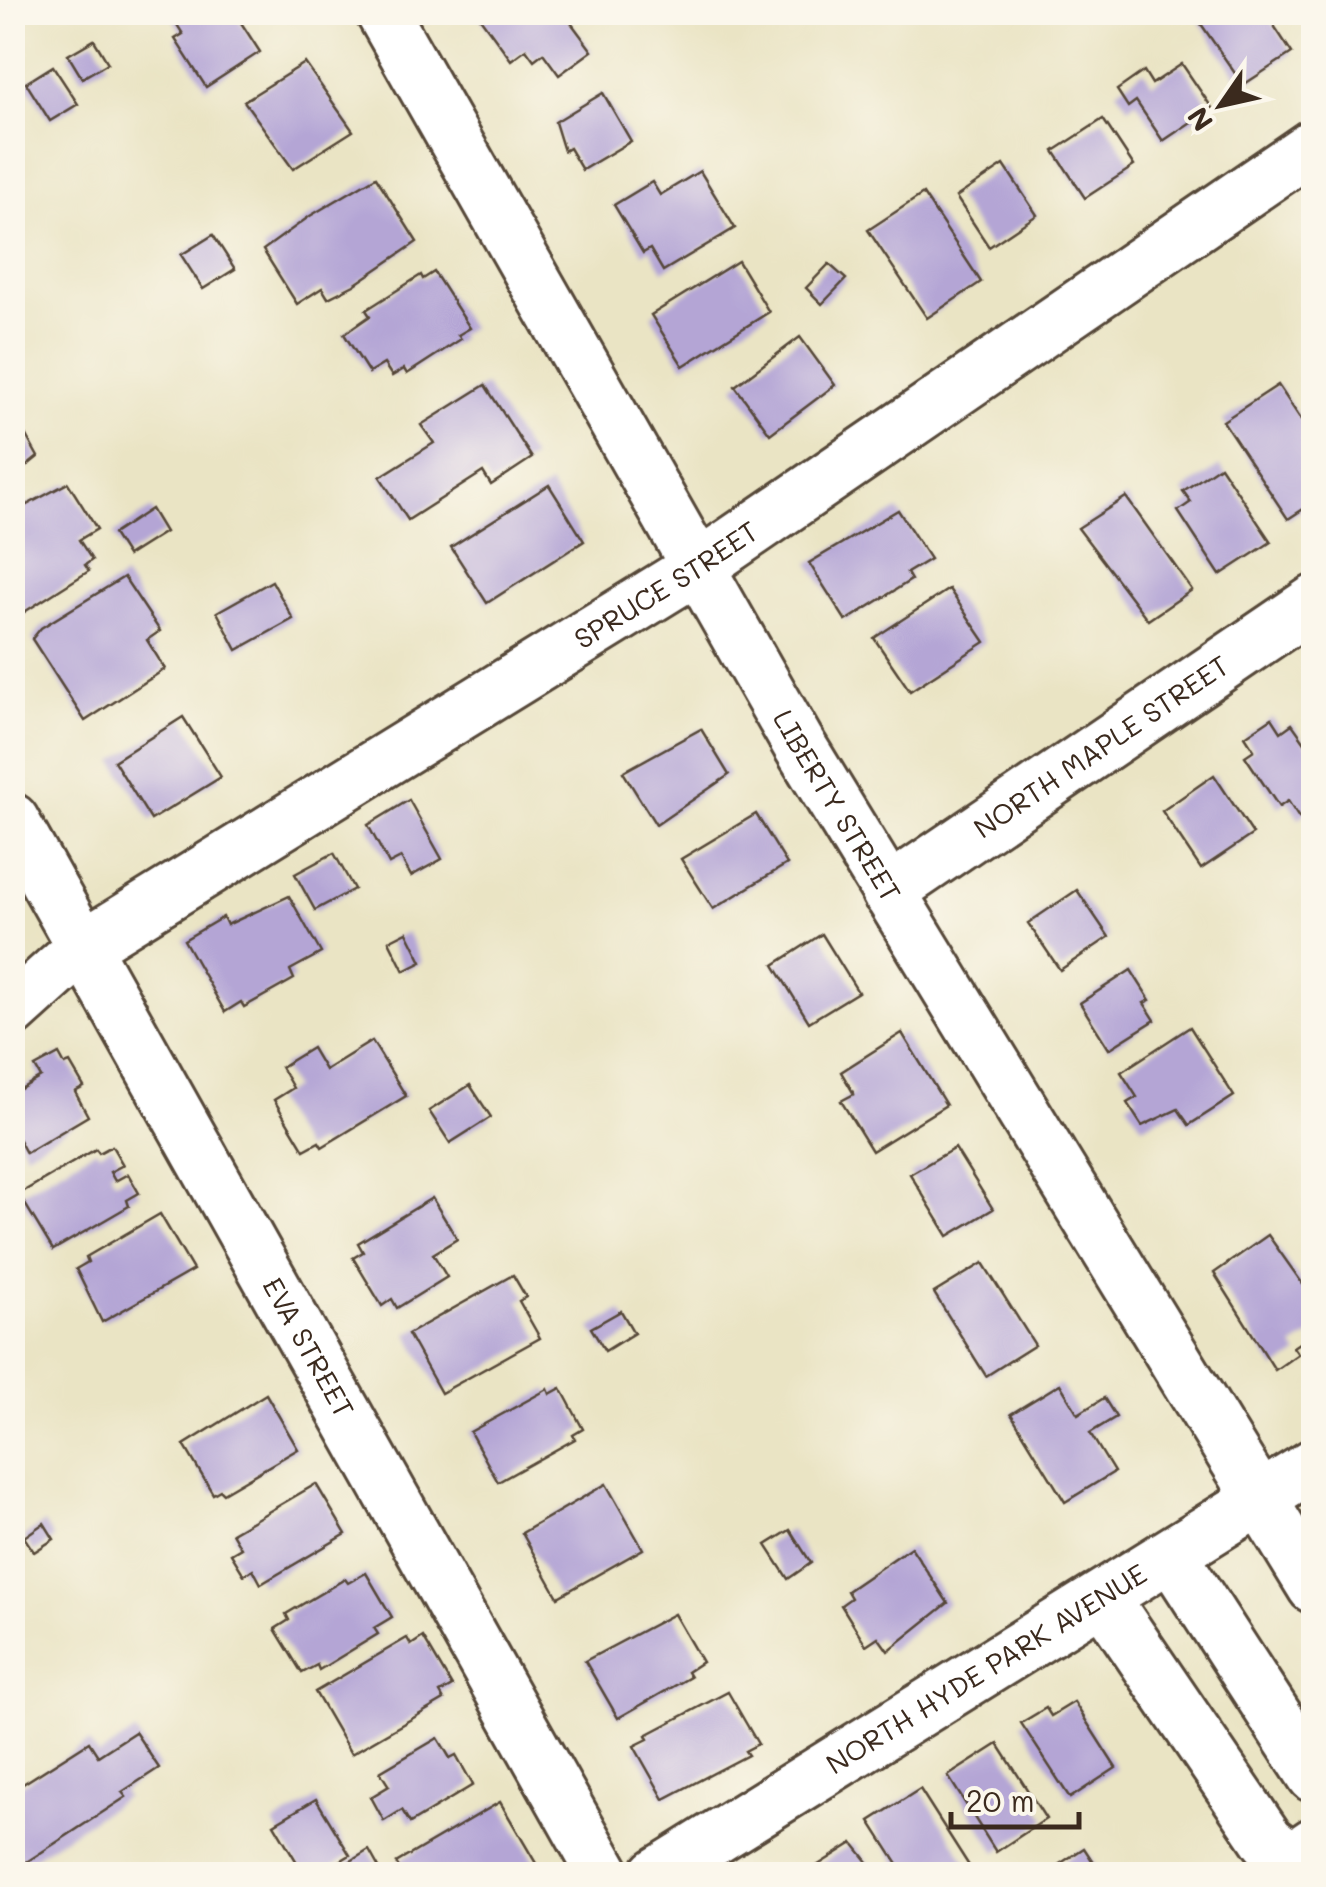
<svg xmlns="http://www.w3.org/2000/svg" width="1326" height="1887" font-family="Mali,sans-serif">
  <rect width="100%" height="100%" fill="#fbf7ec"/>
  <filter id="ink" filterUnits="userSpaceOnUse"><feTurbulence type="fractalNoise" baseFrequency=".01" numOctaves="2"/><feDisplacementMap in="SourceGraphic" scale="20" xChannelSelector="R" yChannelSelector="G"/><feConvolveMatrix kernelMatrix="1 2 1 2 8 2 1 2 1" color-interpolation-filters="sRGB"/></filter>
  <filter id="wash" filterUnits="userSpaceOnUse"><feTurbulence type="fractalNoise" baseFrequency=".0048" numOctaves="4" result="noise"/><feDisplacementMap in="SourceGraphic" scale="40" xChannelSelector="R" yChannelSelector="G"/><feGaussianBlur stdDeviation="2.25" result="paint"/><feColorMatrix in="noise" values="0 0 0 0 0 0 0 0 0 0 0 0 0 0 0 0 0 1.4 0 .05"/><feComposite in="paint" operator="in"/></filter>
  <g filter="url(#wash)">
    <rect width="100%" height="100%" fill="#eae4c4"/>
    <g id="blocks">
      <g fill="#b4a5d5">
        <polygon points="169,12 246,12 238,18 260,52 206,87 175,39 183,34"/>
        <polygon points="476,12 545,12 547,16 563,12 592,51 559,75 543,53 534,60 526,49 511,60"/>
        <polygon points="1212,12 1265,12 1292,53 1243,85 1199,21"/>
        <polygon points="94,40 108,63 82,78 68,55"/>
        <polygon points="305,63 353,131 293,169 244,101"/>
        <polygon points="1182,64 1212,108 1163,141 1136,101 1128,107 1117,90 1144,71 1152,84"/>
        <polygon points="53,66 78,104 50,121 26,83"/>
        <polygon points="603,93 631,141 582,170 569,148 564,151 555,122"/>
        <polygon points="1103,119 1134,166 1085,198 1054,151"/>
        <polygon points="1004,165 1037,215 989,247 956,197"/>
        <polygon points="700,171 735,228 663,271 650,249 643,253 614,205 652,182 660,195"/>
        <polygon points="376,177 417,242 354,285 328,298 322,288 297,304 263,250 310,216"/>
        <polygon points="923,194 981,282 927,318 868,230"/>
        <polygon points="213,235 235,269 203,289 181,255"/>
        <polygon points="738,261 769,312 683,366 651,315"/>
        <polygon points="829,264 846,279 822,304 806,288"/>
        <polygon points="434,272 470,328 458,335 461,339 407,374 404,369 392,376 384,364 369,373 344,334 370,316 366,310 421,275 423,279"/>
        <polygon points="800,337 835,385 770,434 735,386"/>
        <polygon points="485,385 532,458 491,485 483,472 408,520 380,477 434,443 421,425"/>
        <polygon points="1278,385 1314,439 1314,502 1288,519 1223,421"/>
        <polygon points="24,432 38,457 12,478 12,438"/>
        <polygon points="1220,466 1271,542 1220,575 1178,511 1191,502 1183,491"/>
        <polygon points="68,483 97,529 79,540 92,560 85,565 89,571 18,616 12,607 12,513"/>
        <polygon points="549,485 584,541 487,603 451,547"/>
        <polygon points="1126,497 1192,590 1148,620 1078,528"/>
        <polygon points="151,509 165,532 127,556 113,534"/>
        <polygon points="898,510 930,559 907,573 911,580 846,621 809,563"/>
        <polygon points="124,577 160,631 147,640 165,669 85,721 32,639 41,628"/>
        <polygon points="272,581 293,619 237,650 217,612"/>
        <polygon points="949,589 985,642 910,691 874,638"/>
        <polygon points="183,717 221,777 151,820 114,761"/>
        <polygon points="1272,718 1281,732 1292,724 1314,755 1314,808 1299,818 1288,801 1279,807 1245,756 1254,750 1245,736"/>
        <polygon points="701,729 729,775 656,825 623,772"/>
        <polygon points="1214,775 1253,834 1201,869 1162,811"/>
        <polygon points="409,800 442,859 411,876 401,858 389,864 368,825"/>
        <polygon points="756,814 787,864 713,909 681,859"/>
        <polygon points="334,853 354,889 315,910 295,874"/>
        <polygon points="1077,890 1109,937 1060,970 1028,923"/>
        <polygon points="289,896 321,953 290,970 294,979 244,1007 241,1002 225,1012 184,940 223,917 227,925"/>
        <polygon points="407,932 422,962 404,971 389,941"/>
        <polygon points="822,934 858,992 809,1022 774,965"/>
        <polygon points="1131,970 1150,1000 1144,1003 1155,1020 1109,1049 1080,1003"/>
        <polygon points="1190,1027 1234,1096 1189,1125 1178,1109 1142,1126 1127,1103 1137,1097 1121,1072"/>
        <polygon points="902,1033 946,1105 872,1151 841,1101 854,1094 841,1072"/>
        <polygon points="372,1041 406,1096 322,1147 319,1142 304,1150 274,1100 293,1088 281,1067 312,1048 325,1070"/>
        <polygon points="59,1054 65,1065 70,1063 84,1087 75,1092 88,1116 26,1153 19,1140 12,1144 12,1094 41,1077 35,1067"/>
        <polygon points="470,1085 491,1117 450,1143 429,1111"/>
        <polygon points="112,1146 123,1165 110,1172 115,1181 128,1174 139,1193 127,1200 129,1206 53,1250 19,1194 96,1149 99,1153"/>
        <polygon points="955,1148 993,1209 948,1236 910,1174"/>
        <polygon points="432,1198 457,1239 433,1254 447,1277 397,1308 392,1299 382,1306 353,1258 363,1252 358,1243"/>
        <polygon points="160,1214 193,1270 102,1322 76,1269 88,1262 86,1257"/>
        <polygon points="1268,1235 1314,1300 1314,1333 1293,1347 1298,1354 1275,1370 1214,1273"/>
        <polygon points="983,1263 1035,1345 986,1376 934,1293"/>
        <polygon points="513,1275 526,1297 519,1301 540,1338 441,1393 408,1334"/>
        <polygon points="621,1311 634,1333 605,1351 591,1328"/>
        <polygon points="1060,1384 1078,1414 1104,1398 1116,1417 1090,1433 1114,1472 1065,1502 1011,1414"/>
        <polygon points="561,1388 583,1429 573,1435 575,1439 498,1482 470,1432 548,1389 550,1394"/>
        <polygon points="266,1394 298,1449 223,1493 220,1490 213,1494 184,1445"/>
        <polygon points="316,1484 346,1534 261,1584 253,1569 244,1575 231,1554 241,1548 232,1533"/>
        <polygon points="606,1484 643,1549 558,1597 522,1533"/>
        <polygon points="44,1523 54,1539 34,1552 24,1537"/>
        <polygon points="790,1530 811,1563 788,1579 766,1545"/>
        <polygon points="911,1547 948,1603 888,1651 878,1637 866,1645 841,1605 851,1598 847,1591"/>
        <polygon points="366,1573 392,1617 374,1628 378,1634 319,1670 317,1665 302,1673 275,1629 289,1620 286,1614 345,1579 348,1583"/>
        <polygon points="674,1614 702,1662 687,1672 690,1677 618,1718 585,1661"/>
        <polygon points="423,1637 452,1686 440,1693 444,1700 351,1754 315,1692 407,1638 411,1645"/>
        <polygon points="728,1692 758,1744 745,1751 748,1755 664,1799 634,1746 648,1739 646,1735"/>
        <polygon points="1074,1702 1116,1768 1070,1798 1021,1723 1046,1708 1051,1716"/>
        <polygon points="135,1732 159,1768 122,1792 126,1797 25,1863 12,1845 12,1791 89,1742 98,1756"/>
        <polygon points="438,1738 450,1758 456,1755 473,1785 410,1823 402,1810 384,1821 371,1797 389,1786 380,1772"/>
        <polygon points="998,1744 1046,1819 996,1852 948,1776"/>
        <polygon points="920,1789 973,1872 970,1874 904,1874 870,1821"/>
        <polygon points="316,1799 350,1855 327,1869 331,1874 304,1874 274,1824"/>
        <polygon points="500,1802 537,1865 520,1874 403,1874 396,1863"/>
        <polygon points="853,1843 876,1872 804,1874"/>
        <polygon points="1084,1848 1101,1874 1064,1874 1058,1865"/>
        <polygon points="369,1850 379,1868 368,1874 348,1874 343,1866"/>
      </g>
    </g>
  </g>
  <g filter="url(#ink)">
    <use href="#blocks" fill-opacity="0" stroke="#554637" stroke-width="2.5"/>
    <g fill="none" stroke-linecap="round" stroke-linejoin="round">
      <g stroke="#554637" stroke-width="58">
        <g id="minor">
          <path id="s1" d="M 382,12 L 798,743 L 1314,1587"/>
          <path id="s2" d="M 12,820 L 604,1874"/>
          <path id="s3" d="M 888,892 L 1314,602"/>
          <path id="s4" d="M 12,1011 L 84,946 L 695,569 L 1314,145"/>
          <polyline points="1171,1555 1314,1776"/>
          <polyline points="1103,1598 1268,1841 1292,1859 1314,1844"/>
          <path id="s5" d="M 657,1874 L 1314,1465"/>
        </g>
      </g>
      <use href="#minor" stroke="#fff" stroke-width="52"/>
    </g>
  </g>
  <g text-anchor="middle" stroke-width="9" stroke-linejoin="round" paint-order="stroke">
    <g font-size="28" fill="#3b2a1e" stroke="#fbf7ec">
      <text dy="10" stroke="none"><textPath href="#s4" startOffset="782">SPRUCE STREET</textPath></text>
      <text dy="10" stroke="none"><textPath href="#s3" startOffset="258">NORTH MAPLE STREET</textPath></text>
      <text dy="10" stroke="none"><textPath href="#s1" startOffset="915">LIBERTY STREET</textPath></text>
      <text dy="10" stroke="none"><textPath href="#s2" startOffset="605">EVA STREET</textPath></text>
      <text dy="10" stroke="none"><textPath href="#s5" startOffset="388">NORTH HYDE PARK AVENUE</textPath></text>
    </g>
  </g>
  <rect width="1326" height="1887" fill="none" stroke="#fbf7ec" stroke-width="50"/>
  <g transform="translate(1221 105) rotate(236)" stroke="#fbf7ec" stroke-width="8" paint-order="stroke">
  <path d="M0-8L18 38L0 25L-18 38Z" fill="#3b2a1e"/>
  <text y="-15" font-size="28" font-weight="bold" text-anchor="middle" fill="#3b2a1e">N</text>
  </g>
  <path d="M951 1812v15h128v-15" fill="none" stroke="#3b2a1e" stroke-width="5"/>
  <text x="966" y="1812" font-size="30" fill="#3b2a1e" stroke="#fbf7ec" stroke-width="8" paint-order="stroke">20 m</text>
</svg>
